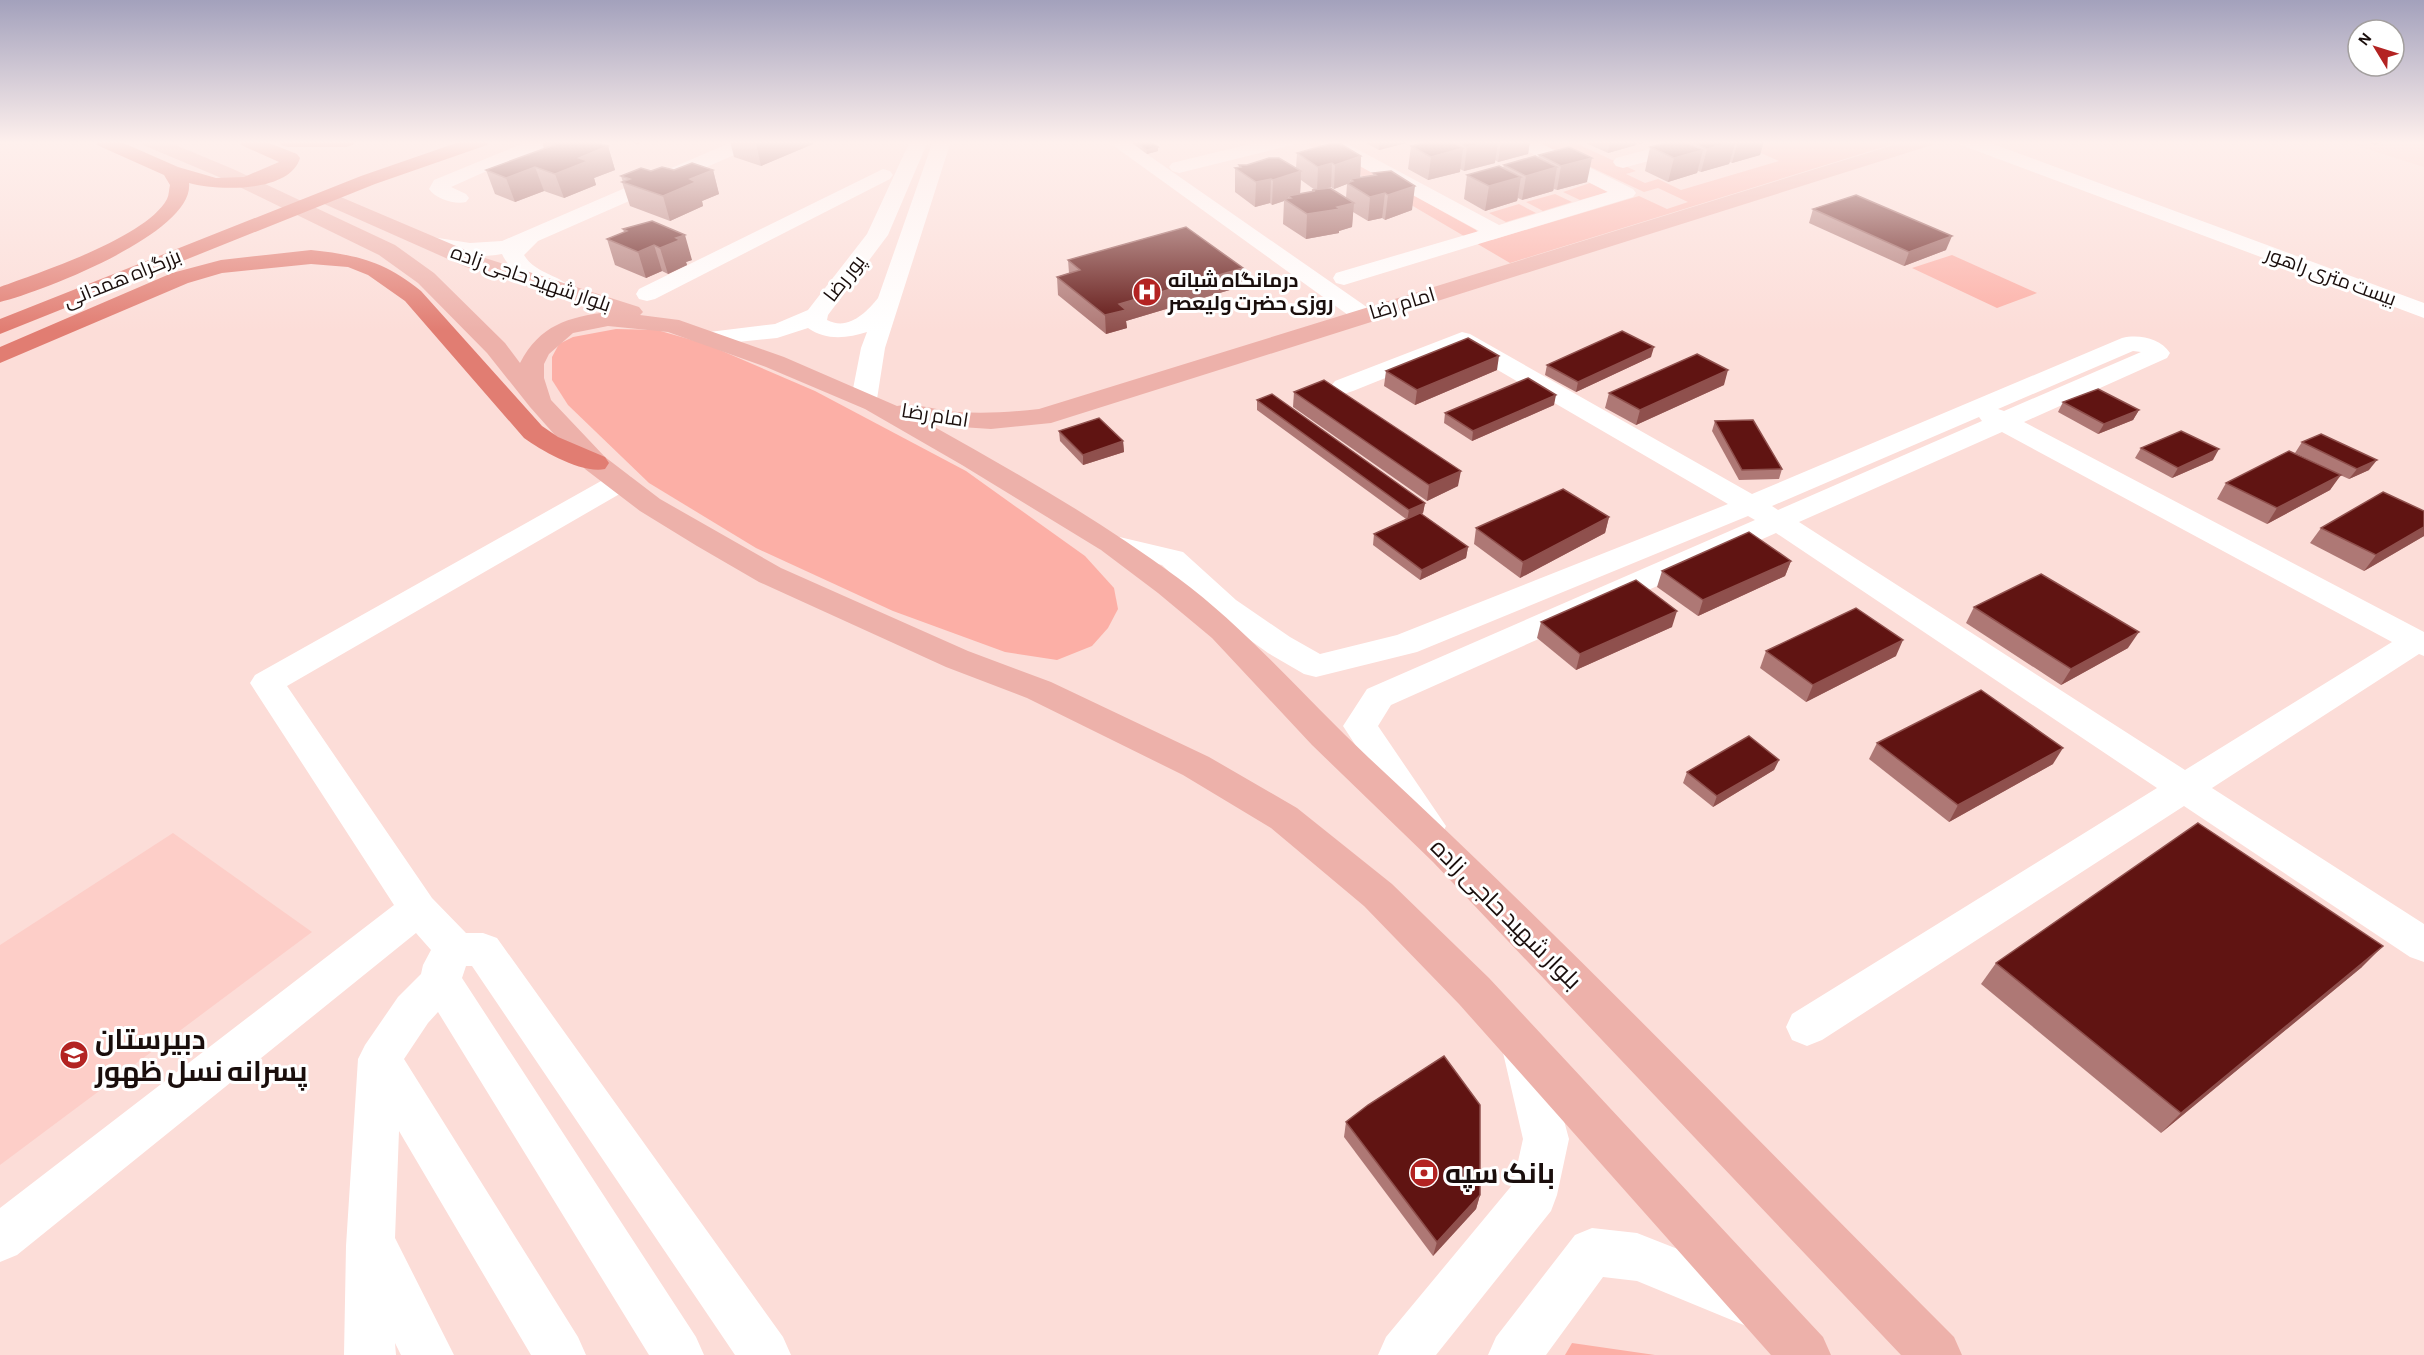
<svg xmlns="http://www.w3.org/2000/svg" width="2424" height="1355" font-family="'Alegreya Sans',Cairo,sans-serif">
  <rect width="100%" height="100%" fill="#fcddd8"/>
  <g fill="#fdcec8">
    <polygon points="2341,141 2424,141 2424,167"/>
    <polygon points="173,833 312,932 0,1165 0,945"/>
  </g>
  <g fill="#fcafa6">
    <polygon points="1302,141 1315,141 1476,230 1482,239 1492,240 1639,196 1667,209 1688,202 1658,188 1644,192 1535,141 1571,141 1636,171 1626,174 1645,183 1658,179 1681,190 1779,161 1738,143 1746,141 1903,141 1510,263"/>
    <polygon points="1590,183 1608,192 1580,200 1563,192"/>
    <polygon points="1555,194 1572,202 1543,211 1526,202"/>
    <polygon points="1519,204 1536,213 1506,222 1489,213"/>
    <polygon points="1952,255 2037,293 1997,308 1912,268"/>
    <polygon points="616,329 657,330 706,344 815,391 966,471 1085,556 1114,588 1118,609 1108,628 1092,646 1057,660 1005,652 893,611 756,548 649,483 568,405 552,380 552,357 559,344 573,337"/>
    <polygon points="1572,1343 1655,1355 1565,1355"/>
  </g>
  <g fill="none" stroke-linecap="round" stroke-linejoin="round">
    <g fill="#fff" fill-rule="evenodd">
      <path d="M 529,141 L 556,141 L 554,145 L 509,161 L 451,187 L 466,194 L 469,198 L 466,202 C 455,205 436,199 429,189 L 434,180 Z"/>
      <path d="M 734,141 L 759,141 L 757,145 L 538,241 L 524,255 C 536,275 563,275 574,291 L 571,296 C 548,301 511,274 502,254 C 476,259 451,254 424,248 L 421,243 L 424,238 L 432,237 L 470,243 L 502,241 Z"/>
      <path d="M 910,141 L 928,141 L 888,235 L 828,315 L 827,320 C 848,331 866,313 878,298 L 933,141 L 951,141 L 885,348 L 877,399 L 873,404 L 864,407 L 855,404 L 851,399 L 861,348 L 867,332 C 848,338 826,341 808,328 L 777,338 L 709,345 L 701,343 L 697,338 L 701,333 L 775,324 L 808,310 L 867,234 Z"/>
      <polygon points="1107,141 1128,141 1371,310 1375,315 1371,320 1363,322 1355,320"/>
      <polygon points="1262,141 1294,141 1292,145 1179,173 1172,171 1169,167 1172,163"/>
      <polygon points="1319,141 1342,141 1499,225 1608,192 1515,145 1513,141 1536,141 1633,189 1636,193 1633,197 1344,285 1336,283 1333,278 1336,273 1479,231 1321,145"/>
      <polygon points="1679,141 1709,141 1707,145 1623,168 1616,166 1613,162 1616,158"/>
      <polygon points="1959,141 1985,141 2424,303 2424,318 1961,145"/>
      <polygon points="883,169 890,171 893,175 890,179 655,299 647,301 639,299 636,294 639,289"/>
      <path d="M 1462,332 L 1470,334 L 1752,494 L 2122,338 C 2139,334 2160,338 2170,353 L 2167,358 L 2024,422 L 2424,632 L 2424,656 L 2419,654 L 2212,788 L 2424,924 L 2424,962 L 2410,957 L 2184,806 L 1822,1040 L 1807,1046 L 1792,1040 L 1786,1027 L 1792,1014 L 2157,788 L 1776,533 L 1391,705 L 1378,726 L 1446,826 L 1441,836 L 1428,840 L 1415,836 L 1343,726 L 1367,689 L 1755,520 L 1748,516 L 1417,652 L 1316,677 L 1304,674 L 1268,653 L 1214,614 L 1162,565 L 1101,550 L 1096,544 L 1101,538 L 1111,535 L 1183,552 L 1236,600 L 1290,637 L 1320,654 L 1397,635 L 1728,504 L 1460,348 L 1353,391 L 1344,394 L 1335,391 L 1331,386 L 1335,381 ZM 2133,351 L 2141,352 L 2004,411 L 1998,409 ZM 1979,417 L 1982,421 L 1778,510 L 1772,506 ZM 2002,432 L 2392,642 L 2185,770 L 1799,522 Z"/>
      <polygon points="620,474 630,476 634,482 630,488 287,686 432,898 466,933 483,933 497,938 783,1337 791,1355 735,1355 472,966 466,966 462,978 696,1337 704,1355 649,1355 438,1012 428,1023 404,1059 578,1337 586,1355 531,1355 399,1131 395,1238 454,1355 401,1355 395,1343 396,1355 344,1355 346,1246 358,1059 365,1045 398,997 421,974 423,965 431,950 416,933 17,1255 0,1262 0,1208 394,905 250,683 255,675 610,476"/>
      <polygon points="1522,1025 1537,1031 1543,1044 1569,1139 1557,1195 1551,1211 1436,1355 1378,1355 1386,1337 1513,1184 1523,1139 1501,1044 1507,1031"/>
      <polygon points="1592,1228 1637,1233 1769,1285 1776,1303 1769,1321 1751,1328 1637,1281 1603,1277 1546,1355 1488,1355 1496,1337 1575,1235"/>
    </g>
    <path fill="#edb1aa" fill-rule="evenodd" d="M 141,141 L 166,141 L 233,169 L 395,245 L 434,273 L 505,343 L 520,363 C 540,325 568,317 608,312 L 466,267 L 322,203 L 319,199 L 322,195 L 336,195 L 482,257 L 639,307 L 643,312 L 640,315 L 679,320 L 784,357 L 897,406 C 915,402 939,411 958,412 C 985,414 1012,412 1039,409 L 1906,141 L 1934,141 L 1932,145 L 1051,423 L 991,429 L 931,425 C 1015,472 1100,520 1178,578 C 1248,630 1305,698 1369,758 C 1570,944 1760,1143 1954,1337 L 1962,1355 L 1901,1355 L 1433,862 L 1312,745 L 1212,638 L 1158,593 L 1101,550 L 962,465 L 865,409 L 766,367 L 668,332 L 608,326 L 573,333 L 549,354 L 544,364 L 544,378 L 551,400 L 605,457 L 660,499 L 781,568 L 968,651 L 1051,682 L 1209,757 L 1297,808 L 1392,884 L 1489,978 L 1823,1337 L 1831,1355 L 1771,1355 L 1459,1004 L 1364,906 L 1271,828 L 1183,775 L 1027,698 L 946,667 L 759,582 L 697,546 L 640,511 L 585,469 L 530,407 L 487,353 L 418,283 L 379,255 L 219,177 L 143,145 Z"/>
    <g fill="#e17d72" fill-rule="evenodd">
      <path d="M 95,141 L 119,141 L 178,167 L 216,178 L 244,177 L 279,162 L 241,145 L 239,141 L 264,141 L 297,154 L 300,158 C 290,193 217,191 189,183 C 195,233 41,292 0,302 L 0,287 C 41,272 147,237 167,199 C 169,195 169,189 170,185 L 164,175 L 97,145 Z"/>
      <polygon points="279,141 355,141 353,145 346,147 288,147 281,145"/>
      <polygon points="462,141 489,141 487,145 375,184 0,334 0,319 361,176"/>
      <path d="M 311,250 C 357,255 384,261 421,291 L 542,426 L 558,437 L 605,457 L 609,463 L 605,469 C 582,474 542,451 524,438 L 405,301 L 368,275 L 348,267 L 311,264 L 222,273 L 188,283 L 0,363 L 0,347 L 172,273 L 221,260 Z"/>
    </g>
  </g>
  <g fill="#ae7875" fill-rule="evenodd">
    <polygon points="542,141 596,141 597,142 608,146 615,170 594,178 596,185 564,198 544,191 515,202 495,194 486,170 544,149"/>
    <polygon points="626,141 646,141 637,144"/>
    <polygon points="730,141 813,141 813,144 761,166 734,157"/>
    <polygon points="1131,141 1149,141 1158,147 1158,151 1147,154 1131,142"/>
    <polygon points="1362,141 1410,141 1410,142 1379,150"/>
    <polygon points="1430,141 1530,141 1528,154 1498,162 1495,160 1495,163 1464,171 1460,169 1460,172 1428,180 1408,169 1411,146"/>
    <polygon points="1587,141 1651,141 1640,144 1637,143 1636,145 1608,153 1586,143"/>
    <polygon points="1673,141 1764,141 1760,155 1732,163 1730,162 1729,164 1701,172 1698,171 1697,173 1668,182 1645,171 1650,147"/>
    <polygon points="2363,141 2384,141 2375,145"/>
    <polygon points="1569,147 1587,182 1557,190 1554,189 1553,191 1522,200 1518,198 1517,201 1485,211 1464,199 1467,175 1503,168 1504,165 1538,158 1539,155"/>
    <path d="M 1297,153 L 1361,156 L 1360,178 L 1373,175 L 1373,173 L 1412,210 L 1385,220 L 1382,218 L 1368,221 L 1353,212 L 1352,227 L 1339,231 L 1339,233 L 1306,239 L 1283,224 L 1284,201 L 1272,205 L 1270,203 L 1255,207 L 1235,192 L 1235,168 L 1239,168 L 1239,165 L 1296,168 ZM 1301,180 L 1315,190 L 1312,190 L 1312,192 L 1300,194 ZM 1347,184 L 1346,198 L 1327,188 L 1331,187 L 1334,189 Z"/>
    <polygon points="713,170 719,194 702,201 703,206 670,221 630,206 622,182 623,182 621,176 651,171"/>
    <polygon points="1813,209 1946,250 1904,266 1809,223"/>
    <polygon points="623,229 692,260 686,262 687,265 668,274 662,271 646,278 615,265 607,239 624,232"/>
    <polygon points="1068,260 1243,286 1126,321 1127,328 1106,334 1058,295 1057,277 1069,273"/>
    <polygon points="1651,357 1576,392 1545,375 1547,365"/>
    <polygon points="1497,370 1415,405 1384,386 1386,371"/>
    <polygon points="1724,385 1636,425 1605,408 1609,393"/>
    <polygon points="1294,392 1458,486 1427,501 1293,407"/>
    <polygon points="1257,400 1425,503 1423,513 1422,514 1468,547 1466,558 1420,580 1373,545 1374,534 1406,519 1257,410"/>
    <polygon points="2063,402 2139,410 2133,420 2098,434 2058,412"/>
    <polygon points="1554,405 1472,441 1444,423 1445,413"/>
    <polygon points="1715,421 1782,469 1779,479 1739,480 1712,431"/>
    <polygon points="1059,431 1123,441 1124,452 1083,465 1060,441"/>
    <polygon points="2302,442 2369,470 2349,479 2340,475 2330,490 2267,524 2217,499 2226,483 2320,465 2295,453"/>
    <polygon points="2141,448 2213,460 2172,478 2135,458"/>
    <polygon points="2424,511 2424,536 2364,571 2310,543 2321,528"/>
    <polygon points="1609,517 1605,533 1520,578 1474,544 1476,528"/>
    <polygon points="1791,561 1785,576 1698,616 1657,587 1662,571"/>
    <polygon points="1974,607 2128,648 2061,685 1966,623"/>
    <polygon points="1541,622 1672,627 1576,670 1537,638"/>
    <polygon points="1766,651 1896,656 1806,702 1760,668"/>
    <polygon points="1877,743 2053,764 1949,822 1869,759"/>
    <polygon points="1779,760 1774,770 1713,807 1683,783 1687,772"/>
    <polygon points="1996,963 2362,967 2161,1133 1981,984"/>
    <polygon points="1346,1122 1480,1195 1476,1209 1433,1256 1344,1137"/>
  </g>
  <g fill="#8f504d">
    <polygon points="591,141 596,141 599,150 608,146 615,170 594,178 596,185 564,198 555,174"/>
    <polygon points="636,141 646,141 637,144"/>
    <polygon points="761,141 813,141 813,144 761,166 756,143"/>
    <polygon points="1380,141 1410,141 1410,142 1379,150"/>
    <polygon points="1492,141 1498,141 1495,163 1464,171 1467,147"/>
    <polygon points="1501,141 1530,141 1528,154 1498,162"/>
    <polygon points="1610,141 1637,141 1636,145 1608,153"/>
    <polygon points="1641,141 1651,141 1640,144"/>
    <polygon points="1736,141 1729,164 1701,172 1707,149"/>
    <polygon points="1738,141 1764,141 1760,155 1732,163"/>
    <polygon points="2377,141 2384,141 2375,145"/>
    <polygon points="1158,147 1158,151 1147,154 1147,150"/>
    <polygon points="1463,148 1460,172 1428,180 1431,157"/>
    <polygon points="1703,150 1697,173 1668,182 1674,158"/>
    <polygon points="1361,156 1360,180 1353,181 1350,179 1350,183 1347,183 1347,184 1334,189 1335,165"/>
    <polygon points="1592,158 1587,182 1557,190 1561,166"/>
    <polygon points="1332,163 1331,187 1317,191 1318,167"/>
    <polygon points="535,167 544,191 515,202 506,178"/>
    <polygon points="1557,167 1553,191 1522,200 1526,176"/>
    <polygon points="713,170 719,194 702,201 703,206 670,221 663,196 690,179"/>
    <polygon points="1301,171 1300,195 1288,196 1288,199 1284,199 1284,201 1272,205 1273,180"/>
    <polygon points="1521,177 1517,201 1485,211 1489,186"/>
    <polygon points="1271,179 1270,203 1255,207 1256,182"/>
    <polygon points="1415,186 1412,210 1385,220 1388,195"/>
    <polygon points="1385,193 1382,218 1368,221 1370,197"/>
    <polygon points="1354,203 1352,227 1339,231 1339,233 1306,239 1307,214"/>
    <polygon points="685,235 692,260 686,262 687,265 668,274 660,248 676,238"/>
    <polygon points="1952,236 1946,250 1904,266 1909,252"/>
    <polygon points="654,245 662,271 646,278 638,252"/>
    <polygon points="1243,268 1243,286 1126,321 1127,328 1106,334 1105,315 1119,304"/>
    <polygon points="1654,347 1651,357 1576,392 1578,382"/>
    <polygon points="1499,356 1497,370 1415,405 1417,390"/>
    <polygon points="1728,370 1724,385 1636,425 1640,410"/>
    <polygon points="1556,395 1554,405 1472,441 1473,431"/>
    <polygon points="2139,410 2133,420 2098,434 2104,424"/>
    <polygon points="1123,441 1124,452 1083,465 1083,455"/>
    <polygon points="2219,449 2213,460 2172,478 2178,468"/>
    <polygon points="2377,460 2369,470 2349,479 2357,469"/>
    <polygon points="1461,471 1458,486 1427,501 1429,485"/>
    <polygon points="2341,475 2330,490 2267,524 2277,508"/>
    <polygon points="1425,503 1423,513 1407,521 1409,510"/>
    <polygon points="1609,517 1605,533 1520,578 1523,562"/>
    <polygon points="2424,527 2424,536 2364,571 2376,555"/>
    <polygon points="1468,547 1466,558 1420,580 1422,570"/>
    <polygon points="1791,561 1785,576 1698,616 1703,600"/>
    <polygon points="1677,611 1672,627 1576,670 1580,654"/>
    <polygon points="2139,632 2128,648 2061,685 2071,669"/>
    <polygon points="1903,640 1896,656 1806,702 1813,685"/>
    <polygon points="2063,748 2053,764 1949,822 1958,805"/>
    <polygon points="1779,760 1774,770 1713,807 1717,796"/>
    <polygon points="2383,946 2362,967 2161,1133 2181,1113"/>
    <polygon points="1480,1195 1476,1209 1433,1256 1437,1242"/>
  </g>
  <g fill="#601412" stroke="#8f504d" stroke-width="1.5">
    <polygon points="542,141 592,141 608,146 579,158 588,161 555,174 535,167 506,178 486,170 554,145"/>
    <polygon points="1135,141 1149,141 1158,147 1147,150"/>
    <polygon points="1430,141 1449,141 1463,148 1431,157 1411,146"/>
    <polygon points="1455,141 1492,141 1467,147"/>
    <polygon points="1673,141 1683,141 1703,150 1674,158 1650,147"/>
    <polygon points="1689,141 1735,141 1707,149"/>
    <polygon points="1339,143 1361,156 1335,165 1332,163 1318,167 1297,153 1329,144"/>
    <polygon points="1569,147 1592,158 1561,166 1539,155"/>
    <polygon points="1535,156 1557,167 1526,176 1504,165"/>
    <polygon points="1269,158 1279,158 1301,171 1273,180 1271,179 1256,182 1235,168 1241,167 1239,165 1247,165"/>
    <polygon points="692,163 713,170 690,179 696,182 663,196 622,182 630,179 621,176 641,168 651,171 662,167 674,170"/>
    <polygon points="1499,166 1521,177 1489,186 1467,175"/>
    <polygon points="1391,171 1415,186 1388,195 1385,193 1370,197 1347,183 1353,181 1350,179 1376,175 1373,173"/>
    <polygon points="1330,188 1354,203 1337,207 1340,209 1307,214 1284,199 1291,198 1288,196 1315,191 1312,190"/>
    <polygon points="1856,195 1952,236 1909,252 1813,209"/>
    <polygon points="652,221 685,235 676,238 680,240 660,248 654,245 638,252 607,239 627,231 623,229"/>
    <polygon points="1186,227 1243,268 1119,304 1126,310 1105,315 1057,277 1080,270 1068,260"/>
    <polygon points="1622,331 1654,347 1578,382 1547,365"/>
    <polygon points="1468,338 1499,356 1417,390 1386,371"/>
    <polygon points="1697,354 1728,370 1640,410 1609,393"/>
    <polygon points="1528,378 1556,395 1473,431 1445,413"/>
    <polygon points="1324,380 1461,471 1429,485 1294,392"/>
    <polygon points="2098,389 2139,410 2104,424 2063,402"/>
    <polygon points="1272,394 1425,503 1409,510 1257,400"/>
    <polygon points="1099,418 1123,441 1083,455 1059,431"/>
    <polygon points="1753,420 1782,469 1742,470 1715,421"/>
    <polygon points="2181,431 2219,449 2178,468 2141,448"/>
    <polygon points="2321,434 2377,460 2357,469 2302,442"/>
    <polygon points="2289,451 2341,475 2277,508 2226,483"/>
    <polygon points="1563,489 1609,517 1523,562 1476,528"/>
    <polygon points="2383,492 2424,511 2424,527 2376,555 2321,528"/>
    <polygon points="1420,513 1468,547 1422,570 1374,534"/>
    <polygon points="1749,532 1791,561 1703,600 1662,571"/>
    <polygon points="2041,574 2139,632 2071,669 1974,607"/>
    <polygon points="1636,580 1677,611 1580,654 1541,622"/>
    <polygon points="1856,608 1903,640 1813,685 1766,651"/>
    <polygon points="1981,690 2063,748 1958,805 1877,743"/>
    <polygon points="1749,736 1779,760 1717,796 1687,772"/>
    <polygon points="2198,823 2383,946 2181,1113 1996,963"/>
    <polygon points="1444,1056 1480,1105 1480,1195 1437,1242 1346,1122 1368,1105"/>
  </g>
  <linearGradient id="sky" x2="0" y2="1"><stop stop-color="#a3a1bc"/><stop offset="0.43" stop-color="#fef0ed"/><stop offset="1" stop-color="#fef0ed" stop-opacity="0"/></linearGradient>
  <rect width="2424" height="331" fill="url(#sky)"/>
  <defs>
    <g id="hospital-disc" transform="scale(1.5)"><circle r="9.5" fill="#b32322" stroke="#fff"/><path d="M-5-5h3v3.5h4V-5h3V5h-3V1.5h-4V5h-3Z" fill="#fff"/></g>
    <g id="school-disc" transform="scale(1.5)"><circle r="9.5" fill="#b32322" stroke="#fff"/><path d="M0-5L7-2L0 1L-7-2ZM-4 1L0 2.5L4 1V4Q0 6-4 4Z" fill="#fff"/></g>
    <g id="bank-disc" transform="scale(1.5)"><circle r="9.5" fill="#b32322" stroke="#fff"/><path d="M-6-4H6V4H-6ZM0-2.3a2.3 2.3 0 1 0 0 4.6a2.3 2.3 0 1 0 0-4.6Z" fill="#fff"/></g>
  </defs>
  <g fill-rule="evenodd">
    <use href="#hospital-disc" x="1147" y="292"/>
    <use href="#school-disc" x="74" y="1055"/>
    <use href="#bank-disc" x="1424" y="1173"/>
  </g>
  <g text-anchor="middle" stroke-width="6" stroke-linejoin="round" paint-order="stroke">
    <g font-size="20" fill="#1a0e0c" stroke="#fff">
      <text transform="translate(2331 276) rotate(20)" y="7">بیست متری راهور</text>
      <text transform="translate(122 278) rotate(-22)" y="7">بزرگراه همدانی</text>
      <text transform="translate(531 278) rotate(19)" y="7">بلوار شهید حاجی زاده</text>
      <text transform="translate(844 278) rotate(-52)" y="7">پور رضا</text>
      <text transform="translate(1402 303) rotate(-17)" y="7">امام رضا</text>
      <text transform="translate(935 415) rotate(9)" y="7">امام رضا</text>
    </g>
    <g font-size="20" font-weight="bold" fill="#1a0e0c" stroke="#fff" text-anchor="start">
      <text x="1168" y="287">درمانگاه شبانه<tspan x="1168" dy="23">روزی حضرت ولیعصر</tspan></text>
    </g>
    <g font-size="24" fill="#1a0e0c" stroke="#fff">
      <text transform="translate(1506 914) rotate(45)" y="8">بلوار شهید حاجی زاده</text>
    </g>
    <g font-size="28" font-weight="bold" fill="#1a0e0c" stroke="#fff" text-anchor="start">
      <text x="95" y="1049">دبیرستان<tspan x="95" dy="32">پسرانه نسل ظهور</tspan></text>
      <text x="1445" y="1183">بانک سپه</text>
    </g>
  </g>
  <g transform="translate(2376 48) rotate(308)"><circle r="28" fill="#ffffff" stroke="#a39f9e" stroke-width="1.5"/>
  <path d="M0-4.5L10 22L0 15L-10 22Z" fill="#b32322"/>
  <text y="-9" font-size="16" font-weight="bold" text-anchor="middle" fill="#1a0e0c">N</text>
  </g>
</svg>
